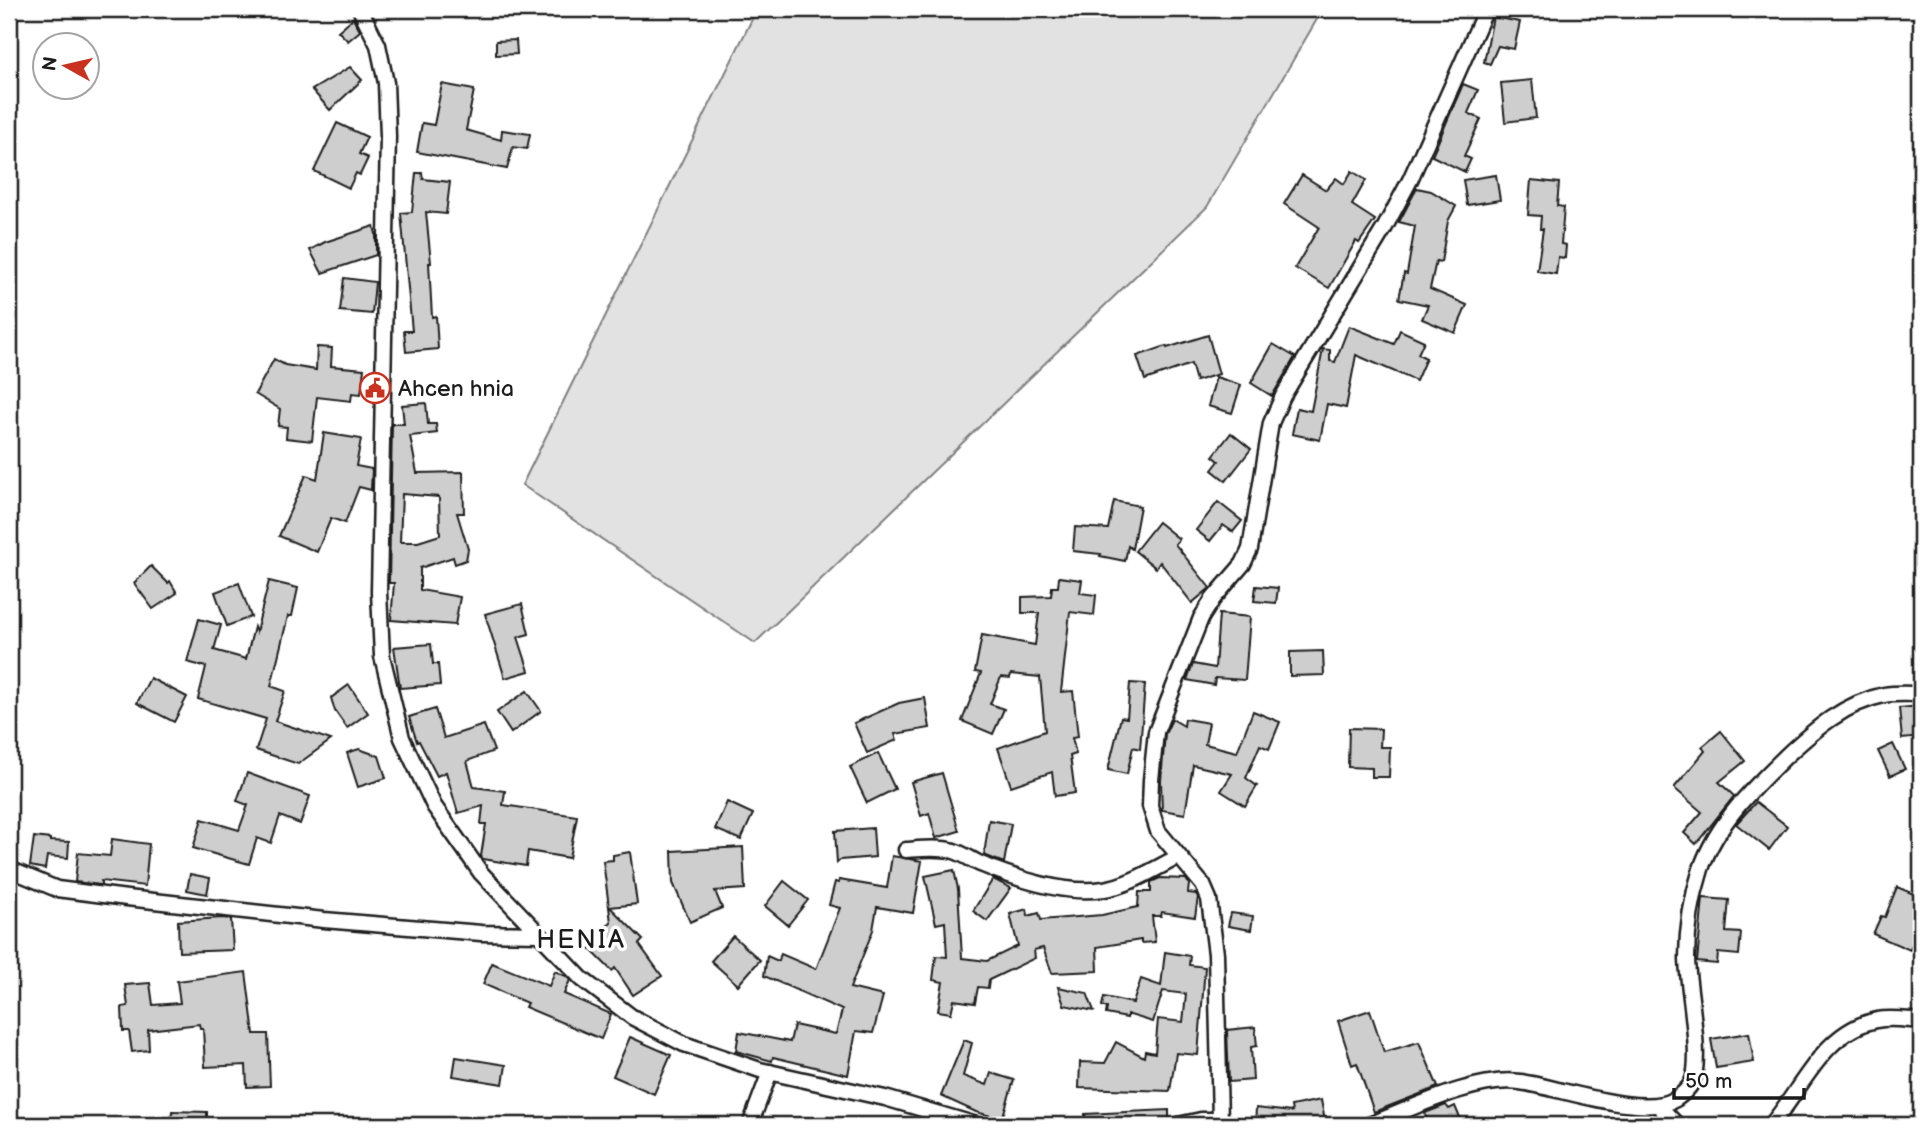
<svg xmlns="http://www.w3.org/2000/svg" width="1930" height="1134" font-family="'Balsamiq Sans',sans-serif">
  <rect width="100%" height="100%" fill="#fff"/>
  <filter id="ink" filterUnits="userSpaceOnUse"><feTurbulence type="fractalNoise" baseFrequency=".0143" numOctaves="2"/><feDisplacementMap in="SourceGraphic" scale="14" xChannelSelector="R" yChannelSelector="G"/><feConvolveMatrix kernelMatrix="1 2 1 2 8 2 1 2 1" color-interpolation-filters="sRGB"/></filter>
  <g filter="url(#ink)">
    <polygon fill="#e2e2e2" stroke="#7f7f7f" stroke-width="2" points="757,9 1323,9 1207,207 755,643 522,485"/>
    <g fill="#cecece" stroke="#1c1c1c" stroke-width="2" fill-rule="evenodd">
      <polygon points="1493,17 1520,22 1514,49 1498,46 1490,64 1484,62"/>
      <polygon points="353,18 360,31 348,41 338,31"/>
      <polygon points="516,40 517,54 496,55 496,41"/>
      <polygon points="350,67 362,80 330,110 312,90"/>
      <polygon points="1532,80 1536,118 1505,122 1501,83"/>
      <polygon points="442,84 474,90 466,130 501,140 502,130 530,134 527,149 513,147 507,169 417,152 422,123 434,125"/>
      <polygon points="1463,84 1478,90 1468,113 1481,119 1464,156 1471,159 1465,172 1432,156"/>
      <polygon points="337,123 367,137 359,154 368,158 360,175 356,173 349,188 314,171"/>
      <polygon points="1352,171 1366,180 1352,205 1375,220 1359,243 1356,241 1329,288 1295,268 1319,227 1284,204 1302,175 1326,190 1336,178 1344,184"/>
      <polygon points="416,173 422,173 423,179 450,182 446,214 426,212 431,263 429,263 432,317 436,316 438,349 406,352 404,331 412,331 401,213 412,212"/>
      <polygon points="1496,175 1500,200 1467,205 1463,180"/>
      <polygon points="1531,180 1559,183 1557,206 1564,207 1561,244 1566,245 1565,258 1558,257 1556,274 1537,271 1543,229 1540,229 1541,216 1528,215"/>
      <polygon points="1417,188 1431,191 1456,206 1448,221 1441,262 1436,261 1430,289 1467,305 1455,333 1422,319 1428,305 1399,299 1404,273 1407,274 1415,226 1399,222"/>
      <polygon points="374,226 376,234 376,255 322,273 310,250 325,242"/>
      <polygon points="344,278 375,282 372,314 340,311"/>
      <polygon points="1349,326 1394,344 1400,330 1424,341 1418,354 1426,358 1416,381 1356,355 1346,408 1327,404 1320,440 1292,434 1297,408 1311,411 1323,349 1330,350 1330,361 1335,362"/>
      <polygon points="1208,335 1219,374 1196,381 1191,364 1145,380 1137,356 1166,346 1167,348"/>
      <polygon points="1273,344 1295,357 1272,396 1251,383"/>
      <polygon points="317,347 332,348 331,366 364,369 361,394 352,393 351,401 317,397 312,441 286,438 287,427 278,426 280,409 255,394 274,359 285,365 316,370"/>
      <polygon points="1216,377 1241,385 1232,413 1208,406"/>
      <path d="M 426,403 L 428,424 L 436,424 L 437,433 L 410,436 L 417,473 L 463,472 L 464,513 L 457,513 L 468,549 L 466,560 L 455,564 L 453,557 L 420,568 L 420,590 L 460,597 L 455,625 L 391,620 L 394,583 L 389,583 L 392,424 L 404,424 L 402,405 ZM 402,494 L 439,497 L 440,535 L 418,542 L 400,542 Z"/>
      <polygon points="324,433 361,439 356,466 372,469 371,490 359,487 345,523 331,518 317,552 279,536 306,475 317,479"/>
      <polygon points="1231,433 1251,449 1226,481 1212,470 1219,461 1213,456"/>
      <polygon points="1114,501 1140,506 1132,549 1128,546 1125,561 1100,556 1101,554 1073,551 1075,527 1108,529"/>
      <polygon points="1218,502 1242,521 1233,532 1223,525 1210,541 1196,530"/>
      <polygon points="1158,522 1179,539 1175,544 1210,588 1192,603 1160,562 1156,568 1135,551"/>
      <polygon points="151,566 168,583 170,581 177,593 153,609 134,583"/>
      <polygon points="1059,577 1082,580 1080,593 1096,595 1094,615 1070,612 1061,692 1073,691 1078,737 1072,738 1076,754 1070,756 1075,793 1055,796 1052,772 1011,786 998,748 1045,731 1040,677 1011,674 1010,678 1001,677 990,704 1004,709 993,734 962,721 981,673 975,672 982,635 1035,645 1039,613 1022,613 1022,597 1051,596 1052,587 1058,587"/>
      <polygon points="269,581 298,588 292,616 288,616 271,686 285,691 275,721 331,740 298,764 256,750 266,719 198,699 206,667 187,662 199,619 221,625 214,650 246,659 254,627 256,632"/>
      <polygon points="239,583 251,617 227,626 215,592"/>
      <polygon points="1256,586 1278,588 1276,603 1254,601"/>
      <polygon points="522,604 529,634 518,637 529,671 505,678 485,614"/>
      <polygon points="1219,614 1250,617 1245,680 1215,678 1214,685 1187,680 1193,664 1215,668"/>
      <polygon points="431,644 433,664 438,664 440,685 400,688 394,647"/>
      <polygon points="1323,651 1324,675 1290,676 1290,652"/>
      <polygon points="150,678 187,697 174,722 137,703"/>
      <polygon points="1130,683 1145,684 1140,749 1133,747 1127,774 1108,770 1121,717 1127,718"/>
      <polygon points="349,685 368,713 347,728 335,711 331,698"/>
      <polygon points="527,691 541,711 511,733 497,712"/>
      <polygon points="925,698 930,728 895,734 897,740 867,753 854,723 899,703"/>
      <polygon points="1921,706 1921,737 1902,739 1899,708"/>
      <polygon points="435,709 444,738 484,725 494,751 467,761 474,787 505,791 503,805 577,816 569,858 528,851 526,866 483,859 481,856 486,824 481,824 483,806 458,813 446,772 437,776 419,741 417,742 409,717"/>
      <polygon points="1253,711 1280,722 1269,749 1260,745 1246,778 1257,786 1245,806 1221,791 1232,774 1193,765 1185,814 1162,810 1161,781 1165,734 1172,719 1184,726 1185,719 1209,723 1205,744 1237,752"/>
      <polygon points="1349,728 1381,729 1380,747 1390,747 1389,777 1372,777 1372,768 1348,767"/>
      <polygon points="1721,731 1745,761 1719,782 1734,796 1696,844 1684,833 1702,812 1674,788 1705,751 1702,747"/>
      <polygon points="1893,744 1905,769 1890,776 1878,751"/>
      <polygon points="359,749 379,756 386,778 358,787 347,753"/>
      <polygon points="878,753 895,789 867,803 850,767"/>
      <polygon points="247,773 310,796 300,824 280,816 271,843 257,838 249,864 193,848 202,819 239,830 248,805 237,801"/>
      <polygon points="942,773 959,831 936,838 929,813 921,816 911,782"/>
      <polygon points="727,802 753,814 741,840 715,829"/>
      <polygon points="1756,802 1787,826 1769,850 1736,824"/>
      <polygon points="989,820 1011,824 1004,863 984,855"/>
      <polygon points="873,828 875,857 840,860 837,863 835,831"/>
      <polygon points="34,837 50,839 50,841 69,842 68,858 47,856 45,869 30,866"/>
      <polygon points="112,839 149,844 145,886 101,881 101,885 75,882 78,853 110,856"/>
      <polygon points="743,847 745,889 715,891 722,908 690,922 673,883 672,851"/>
      <polygon points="630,852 637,904 610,907 643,940 639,944 662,976 633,995 615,968 612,971 587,946 611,922 603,861 613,860 613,855"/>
      <polygon points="892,856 922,861 913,913 877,907 873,930 850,988 883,996 873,1033 856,1031 848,1075 773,1057 772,1061 736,1051 739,1032 790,1042 794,1025 836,1034 842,1010 764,976 767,956 778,961 781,954 816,969 840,908 829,905 835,882 839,883 839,880 887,888"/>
      <polygon points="954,870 958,889 962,958 987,961 1018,946 1010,914 1027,909 1028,916 1039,913 1041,920 1102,915 1138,907 1139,892 1151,892 1151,882 1160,878 1186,879 1189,884 1188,893 1196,894 1198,897 1195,917 1162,912 1161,916 1152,916 1155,942 1141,943 1141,940 1097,947 1098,971 1052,973 1043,948 1034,950 1035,958 989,980 988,988 978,987 975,1003 954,1000 951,1013 938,1011 943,982 933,980 936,956 947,957 945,922 936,924 925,876"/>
      <polygon points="190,874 210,878 207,894 187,890"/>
      <polygon points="993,879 1011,888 987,921 973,911"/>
      <polygon points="784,881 808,900 788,925 765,906"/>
      <polygon points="1897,887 1921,897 1921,924 1910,950 1873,934 1881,916 1885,917"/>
      <polygon points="1703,898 1729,900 1726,932 1741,933 1739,955 1718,953 1717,964 1697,962"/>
      <polygon points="1231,913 1253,916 1251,930 1228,926"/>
      <polygon points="222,918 231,919 233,950 179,952 178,921"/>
      <polygon points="733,936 760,960 738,985 711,961"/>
      <polygon points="1165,952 1190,956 1189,965 1205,967 1198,1055 1176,1053 1170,1091 1079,1088 1080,1062 1105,1063 1116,1042 1144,1057 1145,1051 1155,1053 1158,1019 1183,1022 1186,994 1163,991 1153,1022 1127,1014 1127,1018 1106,1014 1107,1008 1102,1006 1104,997 1133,1003 1141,979 1161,986"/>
      <polygon points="492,963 549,986 555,971 566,976 570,980 564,994 611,1014 601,1039 525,1007 527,1003 483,984"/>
      <polygon points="246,972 254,1034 268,1034 270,1086 247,1087 246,1065 205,1067 203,1028 200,1028 199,1024 148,1030 149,1050 132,1052 129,1031 123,1031 122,1007 128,1006 125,985 150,983 153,1005 180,1003 177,981"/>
      <polygon points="1058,987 1087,993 1094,1011 1064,1005"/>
      <polygon points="1370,1010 1384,1052 1419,1042 1438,1087 1374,1112 1357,1063 1352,1065 1338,1021"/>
      <polygon points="1255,1027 1257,1046 1251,1047 1253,1080 1229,1082 1227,1030"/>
      <polygon points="1749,1033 1754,1062 1716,1068 1711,1039"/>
      <polygon points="630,1037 671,1055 654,1094 613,1076"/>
      <polygon points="964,1040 972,1043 963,1076 987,1085 991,1073 1014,1080 1002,1119 976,1112 941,1096"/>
      <polygon points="456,1057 506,1065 503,1084 453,1076"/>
      <polygon points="1321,1100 1324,1116 1326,1116 1326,1125 1255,1125 1256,1108 1292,1112 1291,1106"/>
      <polygon points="1446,1105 1449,1109 1455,1106 1463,1125 1429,1125 1425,1113"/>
      <polygon points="1169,1110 1169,1121 1128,1125 1086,1125 1085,1114"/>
      <polygon points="172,1111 207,1112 207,1125 171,1125"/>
    </g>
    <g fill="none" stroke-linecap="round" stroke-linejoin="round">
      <g stroke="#1c1c1c" stroke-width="19">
        <g id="minor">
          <polyline points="360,9 378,45 386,83 388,136 379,592 382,656 402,738 434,806 481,873 582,979 632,1017 684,1044 760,1070 885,1098 977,1125"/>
          <path d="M 906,850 C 921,849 939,847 954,851 C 964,854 973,861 983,865 C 1017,879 1067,895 1104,889 C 1130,885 1154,869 1178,857"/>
          <polyline points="9,869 57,889 127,898 324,920 481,933 539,934"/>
          <polyline points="1659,1106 1677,1125"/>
          <polyline points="750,1125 770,1072"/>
          <polyline points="1178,1125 1201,1120 1220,1120"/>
          <polyline points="1233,1125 1220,1120 1216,954 1209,899 1203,885 1158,831 1150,806 1151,780 1156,732 1201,618 1213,599 1243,564 1250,549 1271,423 1283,396 1385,227 1410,180 1486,9"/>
          <path d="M 1369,1125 C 1411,1109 1476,1076 1520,1082 C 1559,1087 1643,1119 1676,1099 C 1680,1096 1688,1089 1691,1084 C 1704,1062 1687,986 1687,958 C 1687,928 1692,897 1701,869 C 1716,824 1753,788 1786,756 C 1815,729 1845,703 1884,695 C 1896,693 1909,694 1921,694"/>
          <path d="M 1771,1125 C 1803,1088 1823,1031 1877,1020 C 1891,1017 1907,1020 1921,1021"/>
        </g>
      </g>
      <use href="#minor" stroke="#fff" stroke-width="14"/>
    </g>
  </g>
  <defs>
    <g id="civic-ring" transform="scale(1.575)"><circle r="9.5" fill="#fff" stroke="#c8321e" stroke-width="1.5"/><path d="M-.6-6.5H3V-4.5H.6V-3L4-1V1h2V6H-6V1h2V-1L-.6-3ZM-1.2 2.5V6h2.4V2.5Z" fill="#c8321e"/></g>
  </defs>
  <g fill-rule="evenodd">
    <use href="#civic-ring" x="375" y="388"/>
  </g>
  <g text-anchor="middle" stroke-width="7" stroke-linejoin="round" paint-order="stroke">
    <g font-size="23" fill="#1c1c1c" stroke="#fff" text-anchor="start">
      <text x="398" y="396">Ahcen hnia</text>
    </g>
    <g font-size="26" letter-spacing="2" fill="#1c1c1c" stroke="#fff">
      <text x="581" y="948">HENIA</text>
    </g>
  </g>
  <rect width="1930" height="1134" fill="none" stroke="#fff" stroke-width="35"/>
  <rect x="18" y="18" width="1895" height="1099" fill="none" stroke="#1c1c1c" stroke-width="2.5" filter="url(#ink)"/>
  <g transform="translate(66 66) rotate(278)"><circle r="33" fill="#ffffff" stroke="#a4a4a4" stroke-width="2"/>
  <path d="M0-5L12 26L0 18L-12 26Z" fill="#c8321e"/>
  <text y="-10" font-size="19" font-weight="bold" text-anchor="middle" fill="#1c1c1c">N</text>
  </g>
  <path d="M1674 1088v10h130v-10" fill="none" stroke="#1c1c1c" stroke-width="3.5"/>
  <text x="1685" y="1088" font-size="21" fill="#1c1c1c" stroke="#ffffff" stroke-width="5" paint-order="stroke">50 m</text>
</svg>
